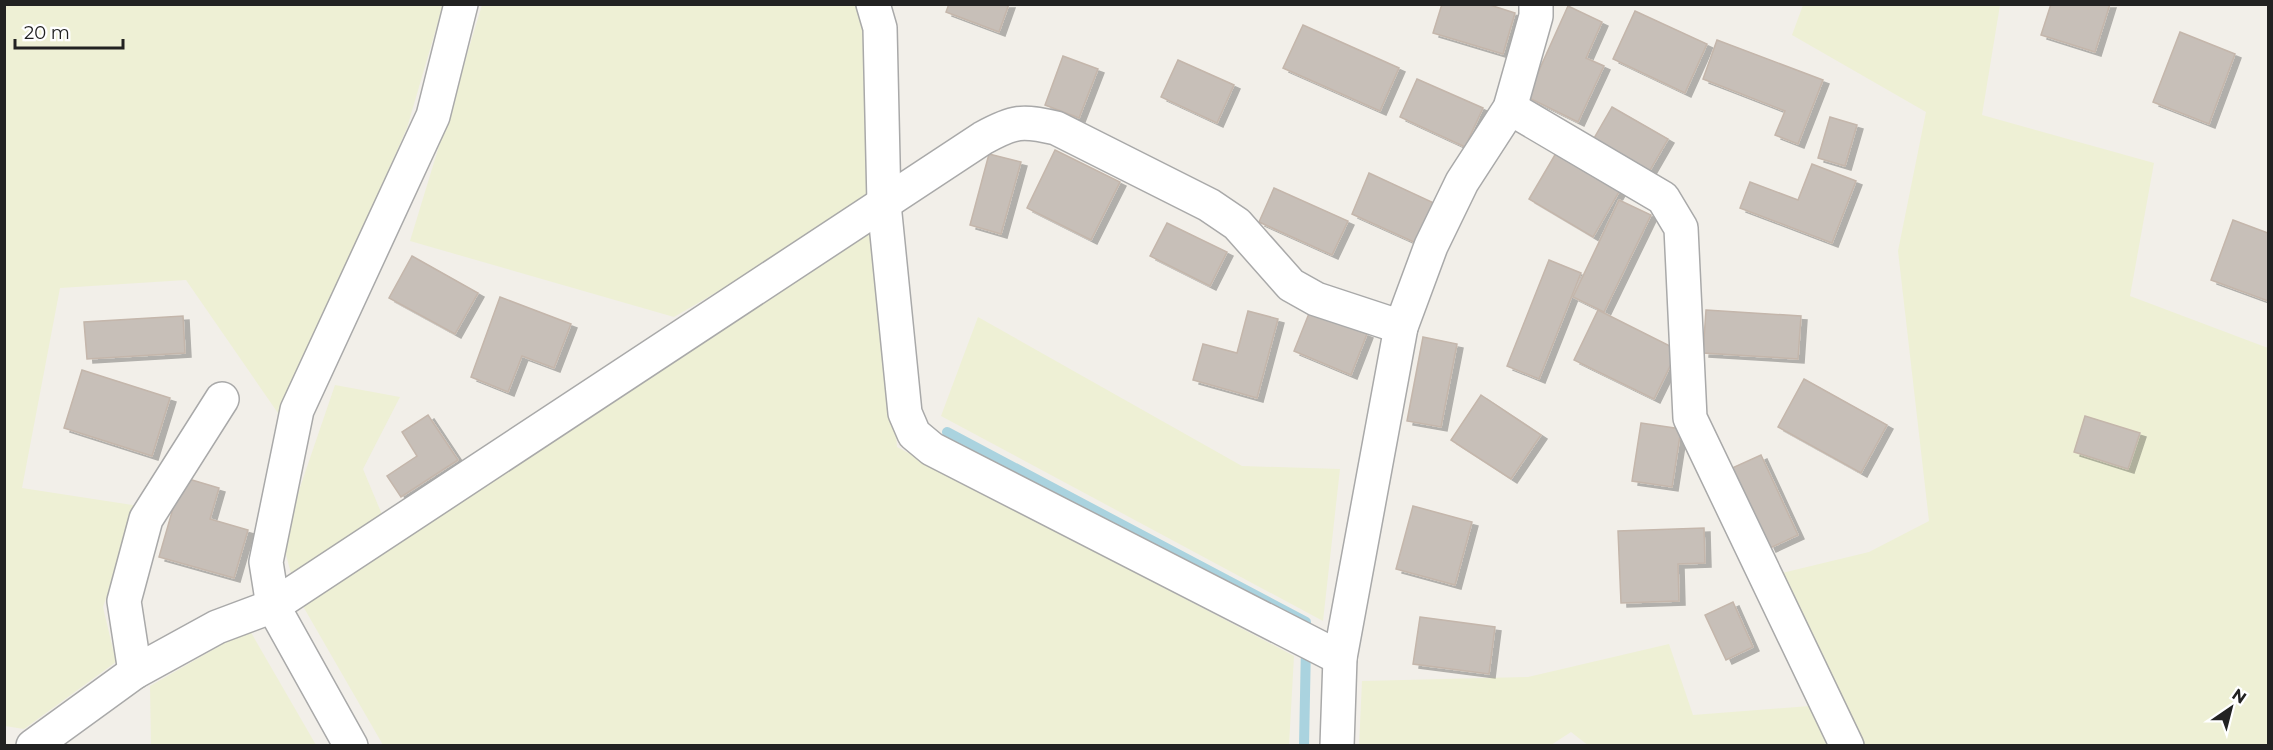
<svg xmlns="http://www.w3.org/2000/svg" width="2273" height="750" font-family="Montserrat,sans-serif">
  <defs>
    <filter id="shadow"><feDropShadow dx="6" dy="4" stdDeviation="0" flood-color="#0004"/></filter>
  </defs>
  <rect width="100%" height="100%" fill="#f2efe9"/>
  <g fill="#eef0d5">
    <polygon points="5,5 443,5 407,128 280,416 186,280 60,288 22,488 139,506 103,607 116,662 24,729 5,726"/>
    <polygon points="482,5 859,5 863,19 881,196 674,317 410,241"/>
    <polygon points="1803,5 2000,5 1982,115 2154,163 2130,296 2268,348 2268,745 1589,746 1571,732 1551,745 1359,746 1362,681 1528,677 1669,644 1693,715 1835,704 1782,573 1869,552 1929,521 1898,251 1926,112 1792,35"/>
    <polygon points="880,226 897,447 1294,656 1289,745 383,745 300,601"/>
    <polygon points="978,317 1242,466 1340,469 1323,621 941,416"/>
    <polygon points="335,385 400,397 363,469 383,517 292,577 282,540"/>
    <polygon points="249,629 316,745 151,745 150,686"/>
  </g>
  <g fill="none" stroke-linecap="round" stroke-linejoin="round">
    <g stroke="#aad3df" stroke-width="10">
      <polyline points="947,432 1306,622 1306,626"/>
      <polyline points="1304,746 1306,645"/>
    </g>
  </g>
  <g fill="#c7bfb8" stroke="#c4b6ab" stroke-width="1.5" filter="url(#shadow)">
    <polygon points="949,4 1009,4 999,32 946,12"/>
    <polygon points="1442,4 1487,4 1515,13 1503,54 1433,33"/>
    <polygon points="2051,4 2110,4 2095,52 2041,35"/>
    <polygon points="1568,6 1602,22 1586,58 1604,66 1578,122 1527,97"/>
    <polygon points="1635,11 1707,44 1685,93 1613,59"/>
    <polygon points="1303,25 1399,68 1380,111 1283,68"/>
    <polygon points="2180,32 2235,54 2209,124 2153,102"/>
    <polygon points="1717,40 1823,80 1798,144 1775,135 1785,111 1703,79"/>
    <polygon points="1063,56 1098,69 1079,118 1045,105"/>
    <polygon points="1178,60 1234,85 1217,123 1161,97"/>
    <polygon points="1417,79 1483,108 1465,147 1400,117"/>
    <polygon points="1612,107 1668,139 1649,172 1593,140"/>
    <polygon points="1830,117 1857,125 1845,166 1818,158"/>
    <polygon points="1055,150 1120,182 1091,240 1027,208"/>
    <polygon points="1556,153 1620,190 1593,237 1529,199"/>
    <polygon points="989,154 1021,162 1001,234 970,225"/>
    <polygon points="1812,164 1856,181 1832,243 1740,208 1750,182 1798,200"/>
    <polygon points="1369,173 1434,203 1416,243 1352,214"/>
    <polygon points="1274,188 1348,221 1332,255 1259,222"/>
    <polygon points="1619,200 1651,215 1604,312 1573,297"/>
    <polygon points="2233,220 2268,233 2268,301 2211,280"/>
    <polygon points="1167,223 1227,252 1210,286 1150,256"/>
    <polygon points="412,256 478,293 455,334 389,298"/>
    <polygon points="1549,260 1581,273 1539,379 1507,366"/>
    <polygon points="500,297 571,324 554,368 522,356 508,392 471,377"/>
    <polygon points="1598,310 1678,350 1654,399 1574,360"/>
    <polygon points="1706,310 1801,316 1798,359 1703,353"/>
    <polygon points="1248,311 1278,319 1257,398 1193,380 1203,344 1237,353"/>
    <polygon points="1310,311 1367,334 1351,375 1294,351"/>
    <polygon points="183,316 185,353 87,359 84,322"/>
    <polygon points="1423,337 1457,344 1441,427 1407,421"/>
    <polygon points="82,370 170,398 152,456 64,428"/>
    <polygon points="1804,379 1887,425 1861,473 1778,427"/>
    <polygon points="1481,395 1541,435 1511,479 1451,440"/>
    <polygon points="428,415 458,460 401,497 387,476 417,456 402,432"/>
    <polygon points="2085,416 2140,433 2128,469 2074,452"/>
    <polygon points="1641,423 1681,429 1672,487 1632,481"/>
    <polygon points="1761,455 1798,535 1770,548 1732,468"/>
    <polygon points="182,477 219,488 210,519 248,530 234,578 159,557"/>
    <polygon points="1413,506 1472,522 1455,585 1396,569"/>
    <polygon points="1704,528 1705,563 1678,564 1679,601 1621,603 1618,531"/>
    <polygon points="1733,602 1753,647 1726,660 1705,615"/>
    <polygon points="1420,617 1495,627 1489,674 1413,664"/>
  </g>
  <g fill="none" stroke-linecap="round" stroke-linejoin="round">
    <g stroke="#a9a9a9" stroke-width="36">
      <g id="minor">
        <polyline points="873,4 880,28 884,204 905,413 914,434 932,449 1340,658"/>
        <polyline points="1510,108 1663,198 1681,228 1690,418 1847,746"/>
        <polyline points="135,672 124,601 146,519 222,399"/>
        <path d="M 33,746 L 135,672 L 217,627 L 273,606 L 983,138 C 1014,121 1022,120 1056,128 L 1209,205 L 1237,224 L 1291,285 L 1316,299 L 1401,327"/>
        <polyline points="351,746 273,606 266,562 297,410 433,116 461,4"/>
        <polyline points="1337,746 1340,658 1401,327 1431,246 1462,182 1510,108 1536,16 1536,4"/>
      </g>
    </g>
    <use href="#minor" stroke="#fff" stroke-width="33"/>
  </g>
  <rect width="2273" height="750" fill="none" stroke="#222222" stroke-width="12"/>
  <g transform="translate(2231 708) rotate(35)" stroke="#ffffff" stroke-width="4.5" paint-order="stroke">
  <path d="M0-4.5L10 22L0 15L-10 22Z" fill="#222222"/>
  <text y="-9" font-size="16" font-weight="bold" text-anchor="middle" fill="#222222">N</text>
  </g>
  <path d="M15 39v9h108v-9" fill="none" stroke="#222222" stroke-width="3"/>
  <text x="24" y="39" font-size="18" fill="#222222" stroke="#ffffff" stroke-width="4.5" paint-order="stroke">20 m</text>
</svg>
